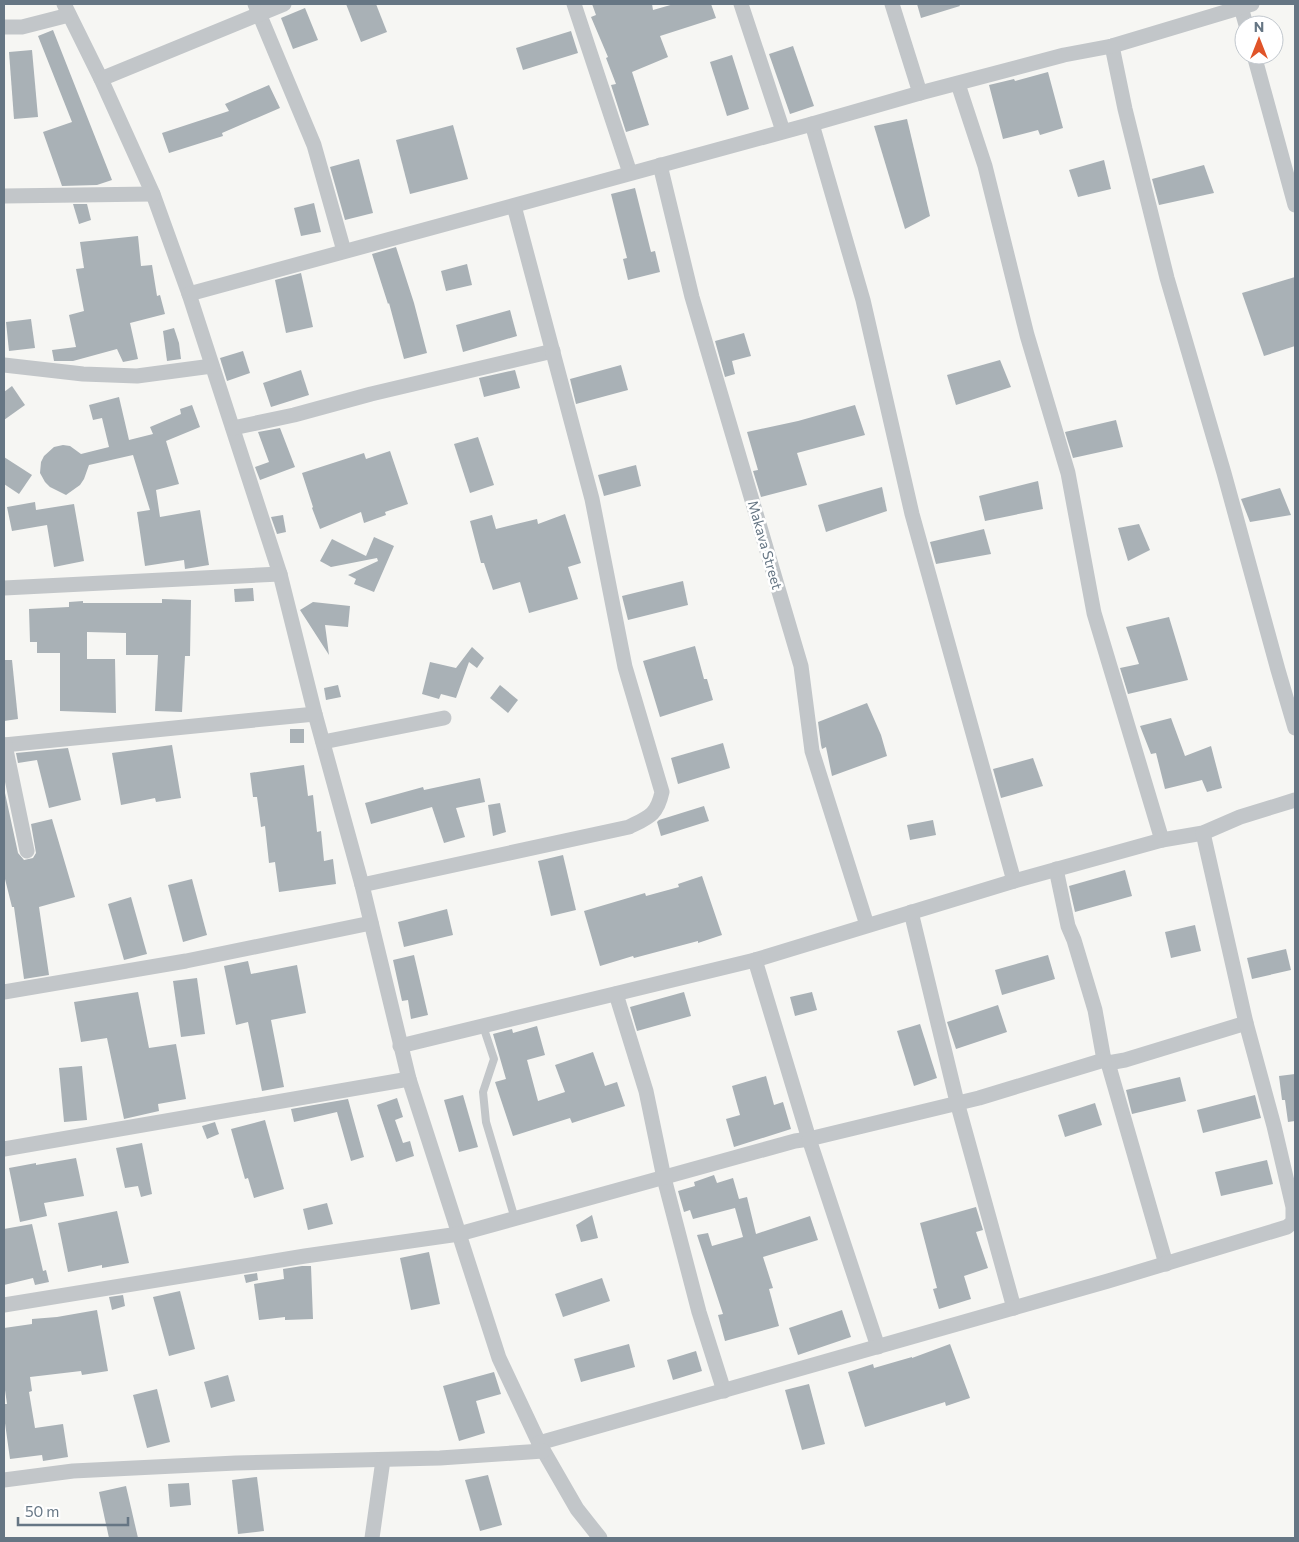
<svg xmlns="http://www.w3.org/2000/svg" width="1299" height="1542" font-family="Commissioner,sans-serif">
  <rect width="100%" height="100%" fill="#f6f6f3"/>
  <g fill="#a9b1b6">
    <polygon points="346,4 376,4 387,32 361,42"/>
    <polygon points="592,4 652,4 653,10 674,4 711,4 716,18 660,36 668,57 632,72 649,125 626,132 611,85 616,84 606,58 608,57 591,17 596,15"/>
    <polygon points="917,4 959,4 960,6 921,18"/>
    <polygon points="305,8 318,40 293,49 281,18"/>
    <polygon points="53,30 112,180 97,185 62,186 43,132 72,122 38,36"/>
    <polygon points="571,31 578,53 523,70 516,48"/>
    <polygon points="793,46 814,106 790,114 769,54"/>
    <polygon points="32,50 38,117 14,119 9,52"/>
    <polygon points="732,55 749,109 727,116 710,62"/>
    <polygon points="1048,72 1063,128 1040,135 1038,130 1003,139 989,85 1014,79 1015,81"/>
    <polygon points="269,85 280,108 222,133 223,136 169,153 162,133 229,111 225,104"/>
    <polygon points="907,119 930,216 905,229 874,126"/>
    <polygon points="453,125 468,179 410,194 396,140"/>
    <polygon points="359,159 373,213 345,220 330,167"/>
    <polygon points="1104,160 1111,189 1078,197 1069,170"/>
    <polygon points="1204,165 1214,193 1159,205 1152,179"/>
    <polygon points="635,188 651,252 655,251 660,272 628,280 623,259 627,258 611,194"/>
    <polygon points="314,203 321,232 301,236 294,208"/>
    <polygon points="73,204 87,204 91,220 79,224"/>
    <polygon points="138,236 141,266 152,265 157,296 160,295 165,314 130,323 138,359 123,362 117,349 73,361 54,361 52,350 76,347 69,315 84,311 76,269 84,268 80,242"/>
    <polygon points="396,247 414,303 427,353 404,359 389,303 388,304 372,254"/>
    <polygon points="467,264 472,285 446,291 441,271"/>
    <polygon points="301,273 313,327 286,333 275,280"/>
    <polygon points="1295,277 1295,346 1264,356 1242,293"/>
    <polygon points="510,310 517,336 463,352 456,325"/>
    <polygon points="31,319 35,348 9,351 6,322"/>
    <polygon points="174,328 179,343 181,359 167,361 163,331"/>
    <polygon points="744,333 751,356 732,361 735,374 725,377 715,341"/>
    <polygon points="243,351 250,373 227,381 220,358"/>
    <polygon points="1000,360 1011,387 956,405 947,375"/>
    <polygon points="621,365 628,390 576,404 570,379"/>
    <polygon points="301,370 309,395 271,407 263,383"/>
    <polygon points="515,370 520,388 484,397 479,378"/>
    <polygon points="12,386 25,405 4,420 4,392"/>
    <polygon points="119,397 129,440 153,434 150,427 181,414 180,409 192,405 200,427 166,441 179,484 156,490 160,517 200,510 209,565 185,569 184,560 145,566 137,512 150,510 133,455 89,465 84,479 80,485 66,495 50,487 45,482 40,473 41,462 44,456 54,447 63,445 70,446 81,454 109,447 102,418 93,420 89,405"/>
    <polygon points="855,405 865,435 797,453 807,485 761,497 753,471 758,470 747,432 798,421"/>
    <polygon points="1116,420 1123,447 1073,458 1065,432"/>
    <polygon points="280,428 295,467 260,480 255,467 269,462 258,432"/>
    <polygon points="478,437 494,485 470,493 454,444"/>
    <polygon points="390,451 408,504 385,512 386,515 364,523 361,512 320,529 312,508 313,507 302,473 364,453 366,459"/>
    <polygon points="4,457 32,475 19,494 4,484"/>
    <polygon points="636,465 641,486 604,496 598,475"/>
    <polygon points="1038,481 1043,509 985,521 979,496"/>
    <polygon points="882,487 887,511 826,532 818,505"/>
    <polygon points="1280,488 1291,515 1250,522 1241,499"/>
    <polygon points="35,502 36,510 74,504 84,561 54,567 47,525 12,531 7,507"/>
    <polygon points="565,514 581,563 568,567 578,599 529,613 520,582 493,590 484,563 481,563 470,521 492,515 496,529 537,519 538,524"/>
    <polygon points="283,515 286,532 277,534 271,517"/>
    <polygon points="1139,524 1150,550 1128,561 1118,528"/>
    <polygon points="984,529 991,554 936,564 930,542"/>
    <polygon points="374,537 394,546 374,592 354,584 356,579 348,575 378,561 377,558 331,567 320,561 332,539 366,556"/>
    <polygon points="683,581 688,605 628,620 622,596"/>
    <polygon points="253,588 254,601 235,602 234,589"/>
    <polygon points="162,599 191,600 190,656 185,656 182,712 155,711 158,655 126,655 126,633 87,632 87,659 115,659 116,713 60,711 60,653 37,653 37,642 30,642 29,609 69,607 69,602 83,601 83,603 162,603"/>
    <polygon points="313,602 350,606 348,627 325,625 329,655 300,610"/>
    <polygon points="1169,617 1188,680 1128,694 1120,668 1139,664 1126,627"/>
    <polygon points="695,646 704,679 707,679 713,700 660,717 643,661"/>
    <polygon points="472,647 484,658 477,668 469,662 456,698 441,694 439,699 422,694 430,662 456,668"/>
    <polygon points="4,660 12,660 18,719 4,721"/>
    <polygon points="338,685 341,697 326,700 324,688"/>
    <polygon points="500,685 518,700 508,713 490,698"/>
    <polygon points="867,703 881,735 887,756 832,776 826,747 822,749 821,745 818,722"/>
    <polygon points="1171,718 1185,756 1211,746 1222,788 1207,792 1202,780 1165,789 1156,753 1151,754 1140,726"/>
    <rect x="290" y="729" width="14" height="14"/>
    <polygon points="723,743 730,768 678,784 671,758"/>
    <polygon points="172,745 181,798 156,802 155,798 121,805 112,753"/>
    <polygon points="68,748 81,800 49,808 37,760 18,763 16,753"/>
    <polygon points="1033,758 1043,786 1001,798 993,769"/>
    <polygon points="304,765 308,796 313,795 317,832 321,831 324,861 333,859 336,884 279,892 275,862 269,863 265,826 261,827 257,797 253,797 250,773"/>
    <polygon points="480,778 485,802 456,808 465,837 444,843 432,807 371,824 365,803 423,787 424,790"/>
    <polygon points="4,793 5,793 18,853 24,860 33,858 36,853 31,824 52,819 75,897 39,907 49,975 24,979 14,907 12,907 4,875"/>
    <polygon points="500,803 506,832 493,836 488,805"/>
    <polygon points="704,806 709,821 661,836 657,822 659,820"/>
    <polygon points="933,820 936,835 910,840 907,825"/>
    <polygon points="563,855 576,910 551,916 538,861"/>
    <polygon points="1125,870 1132,896 1075,912 1069,886"/>
    <polygon points="702,876 722,935 698,943 698,941 634,958 633,956 600,966 584,911 645,893 646,896 679,887 678,884"/>
    <polygon points="192,879 207,935 183,942 168,885"/>
    <polygon points="131,897 147,954 124,960 108,904"/>
    <polygon points="447,909 453,935 404,947 398,922"/>
    <polygon points="1195,925 1201,951 1171,958 1165,932"/>
    <polygon points="1286,949 1291,970 1252,979 1247,958"/>
    <polygon points="414,955 428,1015 411,1019 408,1000 402,1001 393,960"/>
    <polygon points="1048,955 1055,979 1002,995 995,970"/>
    <polygon points="248,961 251,974 297,965 306,1013 271,1020 284,1087 262,1091 248,1022 236,1025 224,966"/>
    <polygon points="197,978 205,1034 181,1037 173,981"/>
    <polygon points="138,992 149,1048 176,1044 186,1099 158,1104 159,1111 124,1119 107,1038 81,1042 74,1002"/>
    <polygon points="684,992 691,1016 637,1031 630,1007"/>
    <polygon points="812,992 817,1010 795,1016 790,997"/>
    <polygon points="998,1005 1007,1032 956,1049 947,1022"/>
    <polygon points="920,1024 937,1078 914,1086 897,1031"/>
    <polygon points="537,1026 545,1055 527,1060 538,1101 565,1092 555,1065 593,1052 605,1086 617,1082 625,1106 572,1123 570,1118 513,1136 495,1082 506,1079 493,1034 512,1029 513,1033"/>
    <polygon points="82,1066 87,1120 64,1122 59,1068"/>
    <polygon points="1295,1074 1295,1121 1288,1122 1285,1100 1282,1100 1279,1076"/>
    <polygon points="766,1076 774,1105 783,1102 791,1129 734,1147 726,1119 740,1115 732,1086"/>
    <polygon points="1180,1077 1186,1101 1132,1114 1126,1090"/>
    <polygon points="463,1095 478,1147 459,1152 444,1100"/>
    <polygon points="1255,1095 1261,1118 1203,1133 1197,1110"/>
    <polygon points="397,1098 403,1117 395,1120 403,1143 410,1141 414,1156 396,1162 377,1105"/>
    <polygon points="348,1099 364,1157 351,1161 337,1112 294,1122 291,1109"/>
    <polygon points="1095,1103 1102,1125 1065,1137 1058,1115"/>
    <polygon points="265,1120 284,1189 254,1198 248,1178 245,1179 231,1129"/>
    <polygon points="215,1122 219,1134 207,1139 202,1126"/>
    <polygon points="142,1143 152,1194 141,1197 138,1186 125,1188 116,1148"/>
    <polygon points="76,1158 84,1196 44,1203 47,1216 20,1222 9,1168 36,1163 36,1165"/>
    <polygon points="1267,1160 1273,1184 1221,1196 1215,1172"/>
    <polygon points="714,1175 717,1183 733,1178 739,1199 747,1197 756,1234 810,1216 818,1240 763,1257 773,1288 769,1289 779,1326 725,1341 718,1315 723,1314 697,1235 708,1233 712,1246 743,1237 735,1208 693,1219 690,1210 684,1212 678,1191 695,1186 694,1182"/>
    <polygon points="327,1203 333,1224 308,1230 303,1209"/>
    <polygon points="976,1207 983,1230 976,1232 988,1268 964,1276 971,1299 939,1309 933,1289 937,1288 920,1223"/>
    <polygon points="117,1211 129,1263 102,1268 102,1265 68,1272 58,1223"/>
    <polygon points="592,1215 598,1238 581,1242 576,1225"/>
    <polygon points="32,1224 43,1271 46,1270 49,1282 35,1285 33,1278 4,1285 4,1229"/>
    <polygon points="429,1252 440,1304 411,1310 400,1258"/>
    <polygon points="302,1266 311,1266 313,1319 285,1320 285,1317 259,1320 254,1284 284,1279 283,1269"/>
    <polygon points="257,1273 258,1280 246,1283 244,1275"/>
    <polygon points="602,1278 610,1301 563,1317 555,1294"/>
    <polygon points="180,1291 195,1349 169,1356 153,1297"/>
    <polygon points="123,1295 125,1306 112,1310 109,1297"/>
    <polygon points="97,1310 108,1371 82,1375 81,1371 30,1377 32,1391 29,1392 35,1428 63,1424 68,1457 43,1461 42,1455 10,1459 4,1416 4,1404 7,1404 4,1383 4,1328 32,1324 32,1319 57,1317"/>
    <polygon points="842,1310 851,1337 798,1355 789,1328"/>
    <polygon points="629,1344 635,1367 581,1382 574,1359"/>
    <polygon points="950,1344 970,1398 946,1406 945,1402 865,1427 848,1372 873,1364 874,1368 912,1357 912,1358"/>
    <polygon points="696,1351 702,1371 673,1380 667,1360"/>
    <polygon points="494,1372 501,1394 476,1401 485,1433 459,1441 443,1386"/>
    <polygon points="228,1375 235,1401 211,1408 204,1382"/>
    <polygon points="809,1384 825,1444 802,1450 785,1390"/>
    <polygon points="157,1389 170,1442 147,1448 133,1395"/>
    <polygon points="488,1475 502,1525 480,1531 465,1480"/>
    <polygon points="257,1477 264,1531 238,1534 232,1480"/>
    <polygon points="189,1483 191,1505 170,1507 168,1484"/>
    <polygon points="126,1486 138,1538 109,1538 99,1492"/>
  </g>
  <g fill="none" stroke-linecap="round" stroke-linejoin="round">
    <polyline stroke="#c2c6c9" stroke-width="8" points="483,1026 494,1059 483,1092 486,1122 515,1219"/>
    <g stroke="#c2c6c9" stroke-width="15">
      <polyline points="64,4 101,79 153,194 189,294 280,574 315,714 362,885 409,1079 499,1358 539,1443 577,1509 600,1538"/>
      <polyline points="255,4 314,145 344,251"/>
      <polyline points="574,4 630,173"/>
      <polyline points="741,4 783,131"/>
      <polyline points="892,4 920,93"/>
      <polyline points="1241,7 1246,25"/>
      <polyline points="4,27 22,27 69,15"/>
      <polyline points="1112,46 1125,109 1167,278 1224,473 1278,670 1295,728"/>
      <polyline points="1254,55 1295,205"/>
      <polyline points="101,79 284,4"/>
      <polyline points="958,84 985,166 1027,335 1068,473 1094,613 1162,840"/>
      <polyline points="812,124 863,300 912,514 1014,881"/>
      <polyline points="660,165 692,297 801,666 812,751 867,925"/>
      <polyline points="4,196 153,194"/>
      <polyline points="189,294 812,124 920,93 1064,55 1112,46 1252,4"/>
      <polyline points="4,365 83,374 137,376 212,366"/>
      <polyline points="233,428 294,415 371,394 553,351"/>
      <polyline points="4,588 280,574"/>
      <polyline points="323,742 444,718"/>
      <polyline points="4,745 315,714"/>
      <polyline points="5,745 27,851"/>
      <polyline points="1056,869 1068,926 1074,940 1095,1010 1104,1060 1108,1063 1125,1060 1246,1023"/>
      <path d="M 362,885 L 629,827 C 649,817 657,815 662,792 L 625,667 L 592,499 L 514,206"/>
      <polyline points="911,912 957,1102 1014,1308"/>
      <polyline points="4,992 186,961 371,923"/>
      <polyline points="616,994 646,1091 664,1178 699,1312 724,1391"/>
      <polyline points="400,1046 755,960 1014,881 1162,840 1203,833 1240,817 1295,800"/>
      <polyline points="1108,1063 1166,1264"/>
      <polyline points="4,1149 409,1079"/>
      <polyline points="4,1305 305,1256 459,1234 795,1141 809,1139 755,960"/>
      <polyline points="878,1347 809,1139 979,1098 1104,1060"/>
      <polyline points="539,1443 1108,1281 1287,1227 1293,1222 1293,1207 1274,1126 1246,1023 1203,833"/>
      <polyline points="4,1480 73,1471 236,1463 440,1458 543,1451"/>
      <polyline points="372,1538 383,1460"/>
    </g>
  </g>
  <g text-anchor="middle" stroke-width="5" stroke-linejoin="round" paint-order="stroke">
    <g font-size="14" fill="#667684" stroke="#fff">
      <text transform="translate(765 545) rotate(74)" y="5">Makava Street</text>
    </g>
  </g>
  <rect width="1299" height="1542" fill="none" stroke="#667684" stroke-width="10"/>
  <g transform="translate(1259 40)"><circle r="24" fill="#ffffff" stroke="#c2c8ce"/>
  <path d="M0-4L9 19L0 12L-9 19Z" fill="#e05429"/>
  <text y="-8" font-size="14" font-weight="bold" text-anchor="middle" fill="#667684">N</text>
  </g>
  <path d="M18 1517v8h110v-8" fill="none" stroke="#667684" stroke-width="2.5"/>
  <text x="25" y="1517" font-size="15" fill="#667684" stroke="#ffffff" stroke-width="4" paint-order="stroke">50 m</text>
</svg>
